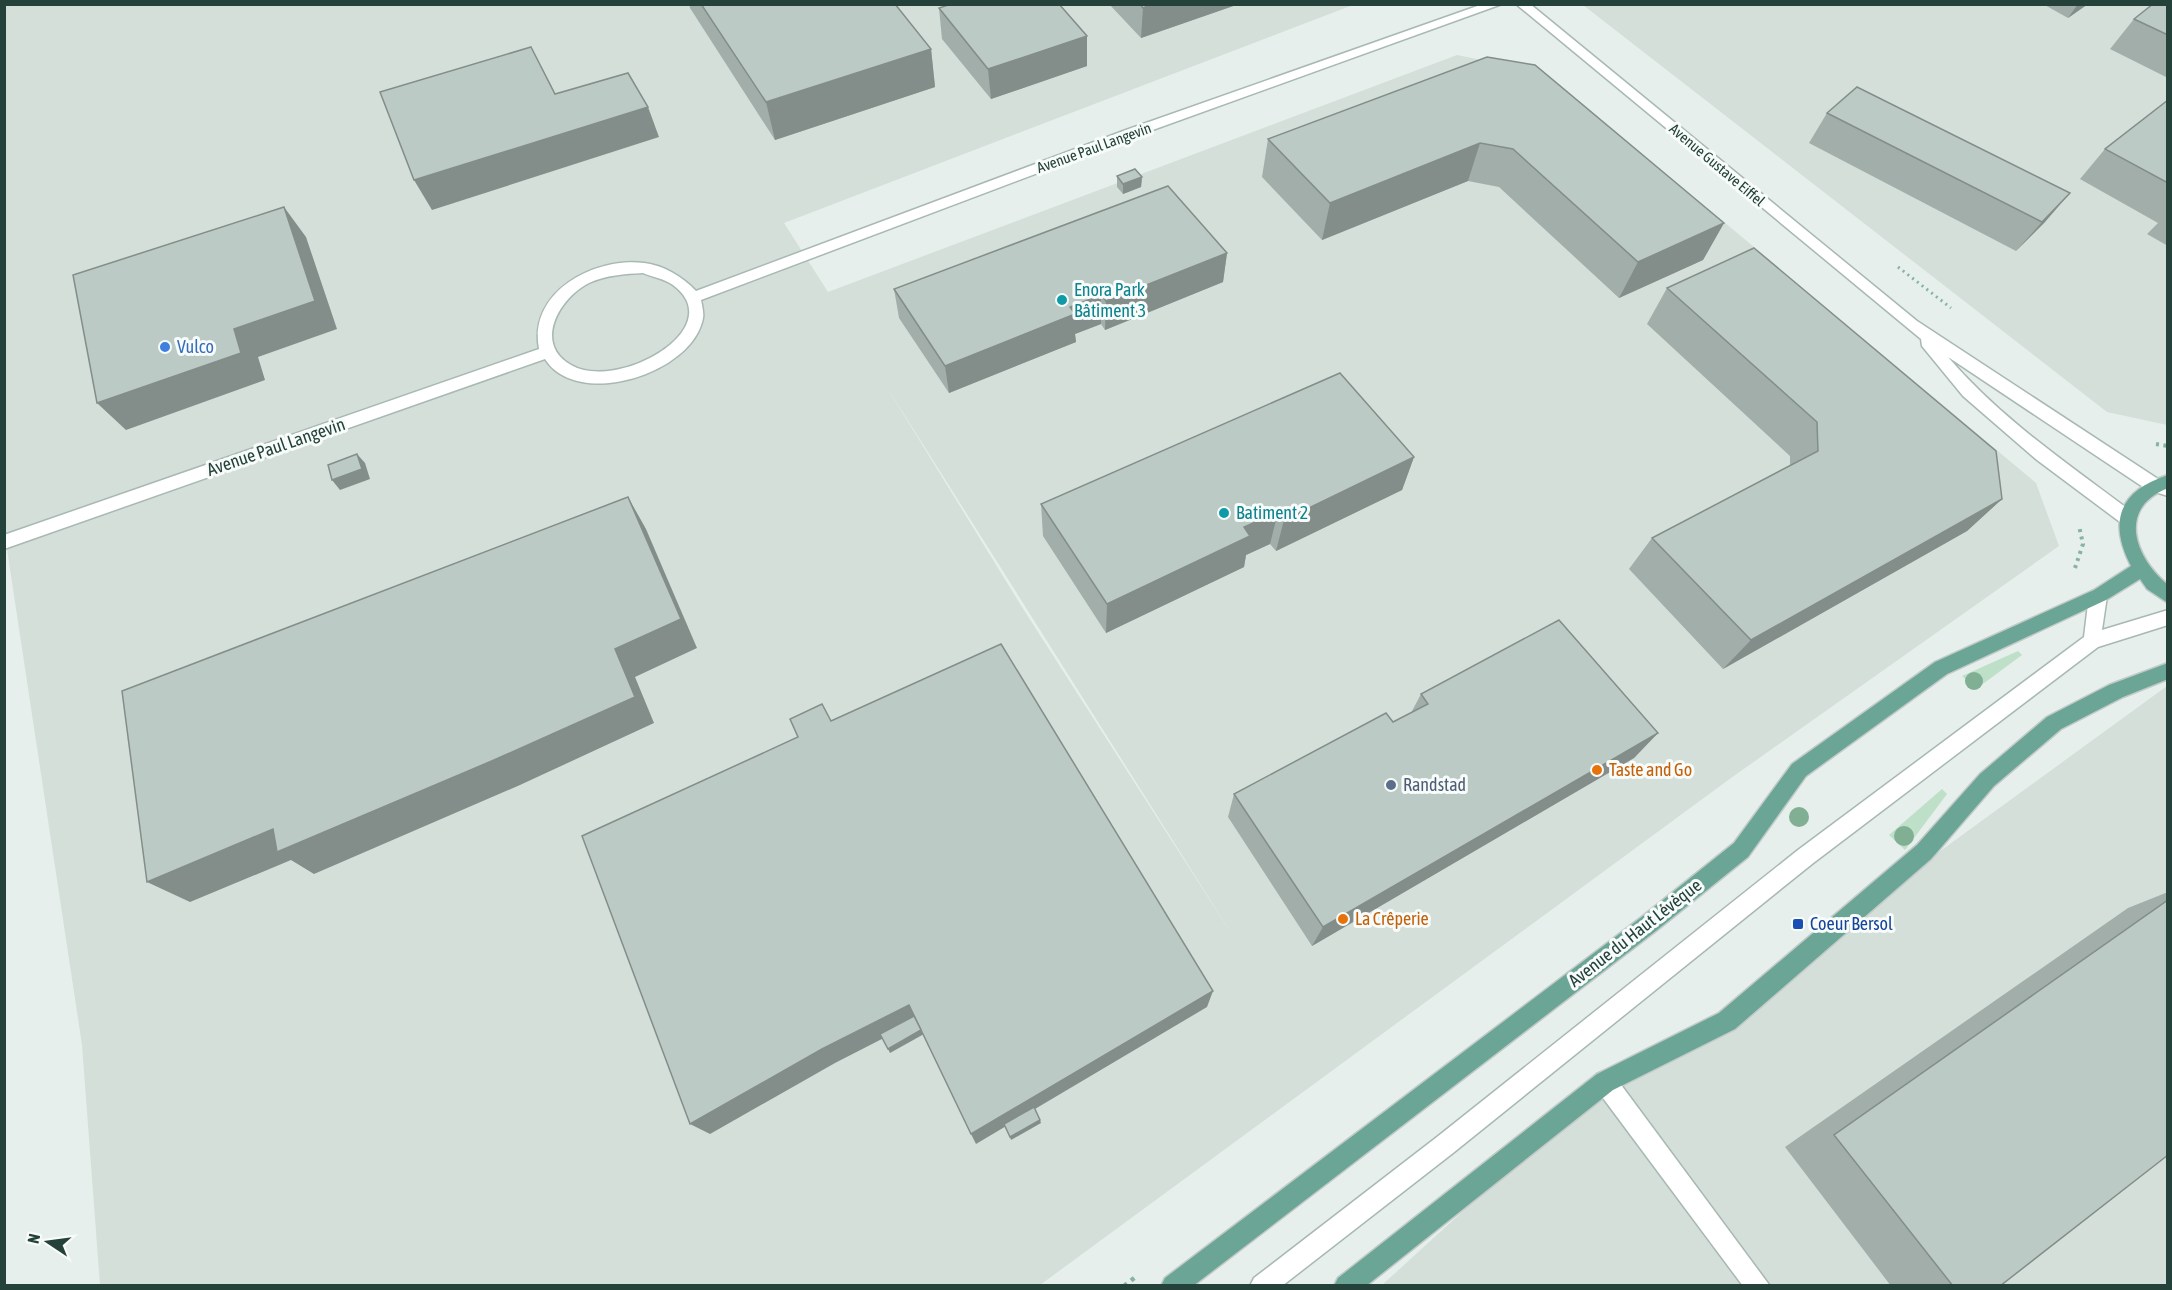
<svg xmlns="http://www.w3.org/2000/svg" width="2172" height="1290" font-family="'Asap Condensed',sans-serif">
  <rect width="100%" height="100%" fill="#e6efeb"/>
  <g fill="#d4dfda" fill-rule="evenodd">
    <path d="M 4,5 L 1353,5 L 784,223 L 828,292 L 1457,55 L 1546,73 L 2036,483 L 2059,546 L 1731,778 L 1040,1285 L 100,1285 L 82,1045 L 5,536 ZM 883,381 L 1238,944 L 1022,607 Z"/>
    <polygon points="1583,5 2167,5 2167,425 2107,412"/>
    <polygon points="2167,686 2167,1285 1381,1286 1532,1148"/>
  </g>
  <g fill="#bfe0c8">
    <polygon points="2018,651 2022,655 1976,689 1962,676"/>
    <polygon points="1942,789 1947,794 1905,850 1889,835"/>
  </g>
  <g fill="none" stroke-linecap="round" stroke-linejoin="round">
    <g stroke="#a8b8b2" stroke-width="3">
      <g id="minor">
        <path d="M 1483,4 L 1502,4 L 1136,136 L 701,300 C 702,305 704,313 703,318 C 693,374 577,410 545,359 L 4,549 L 4,535 L 539,349 C 528,292 594,257 644,263 C 663,265 683,277 696,291 L 1126,130 ZM 643,273 C 652,277 665,279 673,285 C 731,328 618,392 571,365 C 533,344 559,298 589,283 C 606,275 625,274 643,273 Z"/>
        <path d="M 1516,4 L 1530,4 L 1917,321 L 2158,479 L 2168,483 L 2168,496 L 2146,489 L 1948,357 C 2000,418 2068,464 2132,512 L 2134,517 L 2132,522 L 2120,522 L 2037,460 L 1963,396 L 1922,346 L 1921,339 Z"/>
        <polygon points="2098,589 2104,591 2107,596 2102,630 2168,610 2168,625 2098,647 1812,864 1453,1153 1282,1286 1250,1286 1254,1278 1437,1137 1798,850 2084,637 2089,596 2092,591"/>
        <polygon points="1605,1071 1613,1074 1770,1286 1743,1286 1597,1090 1594,1082 1597,1074"/>
      </g>
    </g>
    <g stroke="#c2cac8" stroke-width="3">
      <g id="major">
        <path d="M 2168,475 L 2168,488 C 2117,508 2134,557 2168,585 L 2168,603 L 2147,589 L 2140,579 L 2106,600 L 1947,674 L 1806,776 L 1748,857 L 1657,930 L 1193,1286 L 1161,1286 L 1165,1278 L 1643,916 L 1734,843 L 1792,764 L 1935,662 L 2094,590 L 2131,566 C 2108,521 2119,491 2168,475 Z"/>
        <polygon points="2168,663 2168,679 2123,697 2061,729 1994,786 1931,859 1735,1029 1613,1090 1366,1286 1334,1286 1338,1278 1597,1074 1719,1013 1917,845 1980,774 2047,717 2109,685"/>
      </g>
    </g>
    <polyline stroke="#86b3a5" stroke-width="3" stroke-dasharray="2 4" stroke-linecap="butt" points="1898,267 1951,308"/>
    <g stroke="#86b3a5" stroke-width="4" stroke-dasharray="3 4.5" stroke-linecap="butt">
      <polyline points="2156,444 2168,446"/>
      <polyline points="2075,568 2083,544 2079,526"/>
    </g>
    <polyline stroke="#86b3a5" stroke-width="4.5" stroke-dasharray="4 5" stroke-linecap="butt" points="1124,1286 1138,1275"/>
    <use href="#minor" fill="#fff" fill-rule="evenodd"/>
    <use href="#major" fill="#6aa596" fill-rule="evenodd"/>
  </g>
  <g fill="#80af93">
    <circle cx="1974" cy="681" r="9"/>
    <circle cx="1799" cy="817" r="10"/>
    <circle cx="1904" cy="836" r="10"/>
  </g>
  <g fill="#a1aea9">
    <polygon points="689,4 895,4 931,49 935,87 775,140 690,8"/>
    <polygon points="1109,4 1239,4 1141,38"/>
    <polygon points="2043,4 2088,4 2068,18"/>
    <polygon points="2168,4 2168,78 2110,49 2134,19"/>
    <polygon points="939,8 1087,36 1087,66 991,99 942,39"/>
    <polygon points="1487,57 1724,223 1703,260 1619,298 1499,187 1468,181 1322,240 1262,177 1268,139"/>
    <polygon points="2168,100 2168,246 2147,234 2158,223 2080,179 2105,149"/>
    <polygon points="1827,113 2045,222 2016,251 1809,143"/>
    <polygon points="1117,176 1142,177 1141,187 1123,194 1117,187"/>
    <polygon points="1227,253 1223,282 1105,330 1101,324 1075,334 1076,342 949,393 899,318 894,289"/>
    <polygon points="1667,288 2002,499 1967,531 1723,669 1629,569 1652,538 1790,465 1790,456 1647,324"/>
    <polygon points="1414,457 1402,490 1276,551 1270,544 1246,555 1244,567 1106,633 1043,536 1041,504"/>
    <polygon points="1421,694 1658,733 1634,758 1312,946 1228,817 1234,794 1393,722 1411,713"/>
    <polygon points="2168,892 2168,1155 2000,1286 1891,1286 1785,1147 2128,908"/>
  </g>
  <g fill="#838d89">
    <polygon points="1152,4 1239,4 1141,38 1143,8"/>
    <polygon points="2078,4 2088,4 2068,18"/>
    <polygon points="1087,36 1087,66 991,99 988,69"/>
    <polygon points="931,49 935,87 775,140 766,102"/>
    <polygon points="648,107 659,137 432,210 414,180"/>
    <polygon points="1480,143 1468,181 1322,240 1330,203"/>
    <polygon points="1142,177 1141,187 1123,194 1123,184"/>
    <polygon points="2070,193 2045,222 2016,251 2042,222"/>
    <polygon points="284,207 306,237 337,329 258,357 265,380 126,430 97,403 234,329"/>
    <polygon points="1724,223 1703,260 1619,298 1638,262"/>
    <polygon points="1227,253 1223,282 1105,330 1106,301"/>
    <polygon points="1101,295 1101,324 1075,334 1076,342 949,393 945,366 1070,307"/>
    <polygon points="357,454 365,463 370,479 340,490 332,480"/>
    <polygon points="1414,457 1402,490 1276,551 1284,520"/>
    <polygon points="628,497 646,529 697,648 635,677 654,723 520,785 314,874 291,860 190,902 147,882 615,649"/>
    <polygon points="2002,499 1967,531 1723,669 1751,640"/>
    <polygon points="1278,512 1270,544 1246,555 1244,567 1106,633 1107,604 1244,527"/>
    <polygon points="1658,733 1634,758 1312,946 1323,927"/>
    <polygon points="1213,991 1207,1007 976,1144 971,1134"/>
    <polygon points="909,1005 918,1020 924,1034 890,1053 888,1049 921,1030 917,1021 835,1063 710,1134 690,1124 822,1049"/>
    <polygon points="1040,1120 1041,1123 1011,1140 1010,1137"/>
  </g>
  <g fill="#bbcac4" stroke="#838d89" stroke-width="1.5">
    <polygon points="701,4 895,4 931,49 766,102"/>
    <polygon points="951,4 1059,4 1087,36 988,69 939,8"/>
    <polygon points="1140,4 1152,4 1143,8"/>
    <polygon points="2153,4 2168,4 2168,35 2134,19"/>
    <polygon points="531,47 555,94 628,73 648,107 414,180 380,92"/>
    <polygon points="1487,57 1535,65 1724,223 1638,262 1513,149 1480,143 1330,203 1268,139"/>
    <polygon points="1857,87 2070,193 2042,222 1827,113"/>
    <polygon points="2168,100 2168,183 2105,149"/>
    <polygon points="1135,169 1142,177 1123,184 1117,176"/>
    <polygon points="1168,186 1227,253 1106,301 1101,295 1070,307 1075,314 945,366 894,289"/>
    <polygon points="284,207 315,301 234,329 241,353 97,403 73,275"/>
    <polygon points="1754,248 1996,451 2002,499 1751,640 1652,538 1818,451 1817,422 1667,288"/>
    <polygon points="1340,373 1414,457 1284,520 1278,512 1244,527 1250,536 1107,604 1041,504"/>
    <polygon points="357,454 362,469 332,480 328,465"/>
    <polygon points="628,497 681,619 615,649 635,697 494,760 277,852 273,829 147,882 122,691"/>
    <polygon points="1559,620 1658,733 1323,927 1234,794 1386,713 1393,722 1428,704 1421,694"/>
    <polygon points="1001,644 1213,991 971,1134 909,1005 822,1049 690,1124 582,836 798,737 790,719 822,704 831,721"/>
    <polygon points="2168,900 2168,1155 2000,1286 1953,1286 1834,1135"/>
    <polygon points="914,1016 921,1030 888,1049 880,1034"/>
    <polygon points="1034,1107 1040,1120 1010,1137 1004,1124"/>
  </g>
  <g fill="#0f9aa8" stroke="#f7fbf9" stroke-width="2">
    <circle cx="1062" cy="300" r="6"/>
    <circle cx="1224" cy="513" r="6"/>
  </g>
  <circle fill="#3f7fe0" stroke="#f7fbf9" stroke-width="2" cx="165" cy="347" r="6"/>
  <g fill="#e8710a" stroke="#f7fbf9" stroke-width="2">
    <circle cx="1597" cy="770" r="6"/>
    <circle cx="1343" cy="919" r="6"/>
  </g>
  <circle fill="#5c6f8a" stroke="#f7fbf9" stroke-width="2" cx="1391" cy="785" r="6"/>
  <rect fill="#1a4fb4" stroke="#f7fbf9" stroke-width="2" x="1792" y="918" width="12" height="12" rx="3"/>
  <g text-anchor="middle" stroke-width="6" stroke-linejoin="round" paint-order="stroke">
    <g font-size="15" fill="#24423a" stroke="#f7fbf9">
      <text transform="translate(1094 148) rotate(-20)" y="5">Avenue Paul Langevin</text>
      <text transform="translate(1717 165) rotate(40)" y="5">Avenue Gustave Eiffel</text>
    </g>
    <g font-size="18" fill="#0d838f" stroke="#f7fbf9" text-anchor="start">
      <text x="1074" y="296">Enora Park<tspan x="1074" dy="21">Bâtiment 3</tspan></text>
      <text x="1236" y="519">Batiment 2</text>
    </g>
    <g font-size="18" fill="#366cbe" stroke="#f7fbf9" text-anchor="start">
      <text x="177" y="353">Vulco</text>
    </g>
    <g font-size="18" fill="#24423a" stroke="#f7fbf9">
      <text transform="translate(276 447) rotate(-19)" y="6">Avenue Paul Langevin</text>
      <text transform="translate(1635 933) rotate(-38)" y="6">Avenue du Haut Lévèque</text>
    </g>
    <g font-size="18" fill="#c56008" stroke="#f7fbf9" text-anchor="start">
      <text x="1609" y="776">Taste and Go</text>
      <text x="1355" y="925">La Crêperie</text>
    </g>
    <g font-size="18" fill="#4e5e75" stroke="#f7fbf9" text-anchor="start">
      <text x="1403" y="791">Randstad</text>
    </g>
    <g font-size="18" fill="#164399" stroke="#f7fbf9" text-anchor="start">
      <text x="1810" y="930">Coeur Bersol</text>
    </g>
  </g>
  <rect width="2172" height="1290" fill="none" stroke="#24423a" stroke-width="12"/>
  <g transform="translate(48 1242) rotate(283)" stroke="#f7fbf9" stroke-width="4.5" paint-order="stroke">
  <path d="M0-4.5L10 22L0 15L-10 22Z" fill="#24423a"/>
  <text y="-9" font-size="16" font-weight="bold" text-anchor="middle" fill="#24423a">N</text>
  </g>
</svg>
